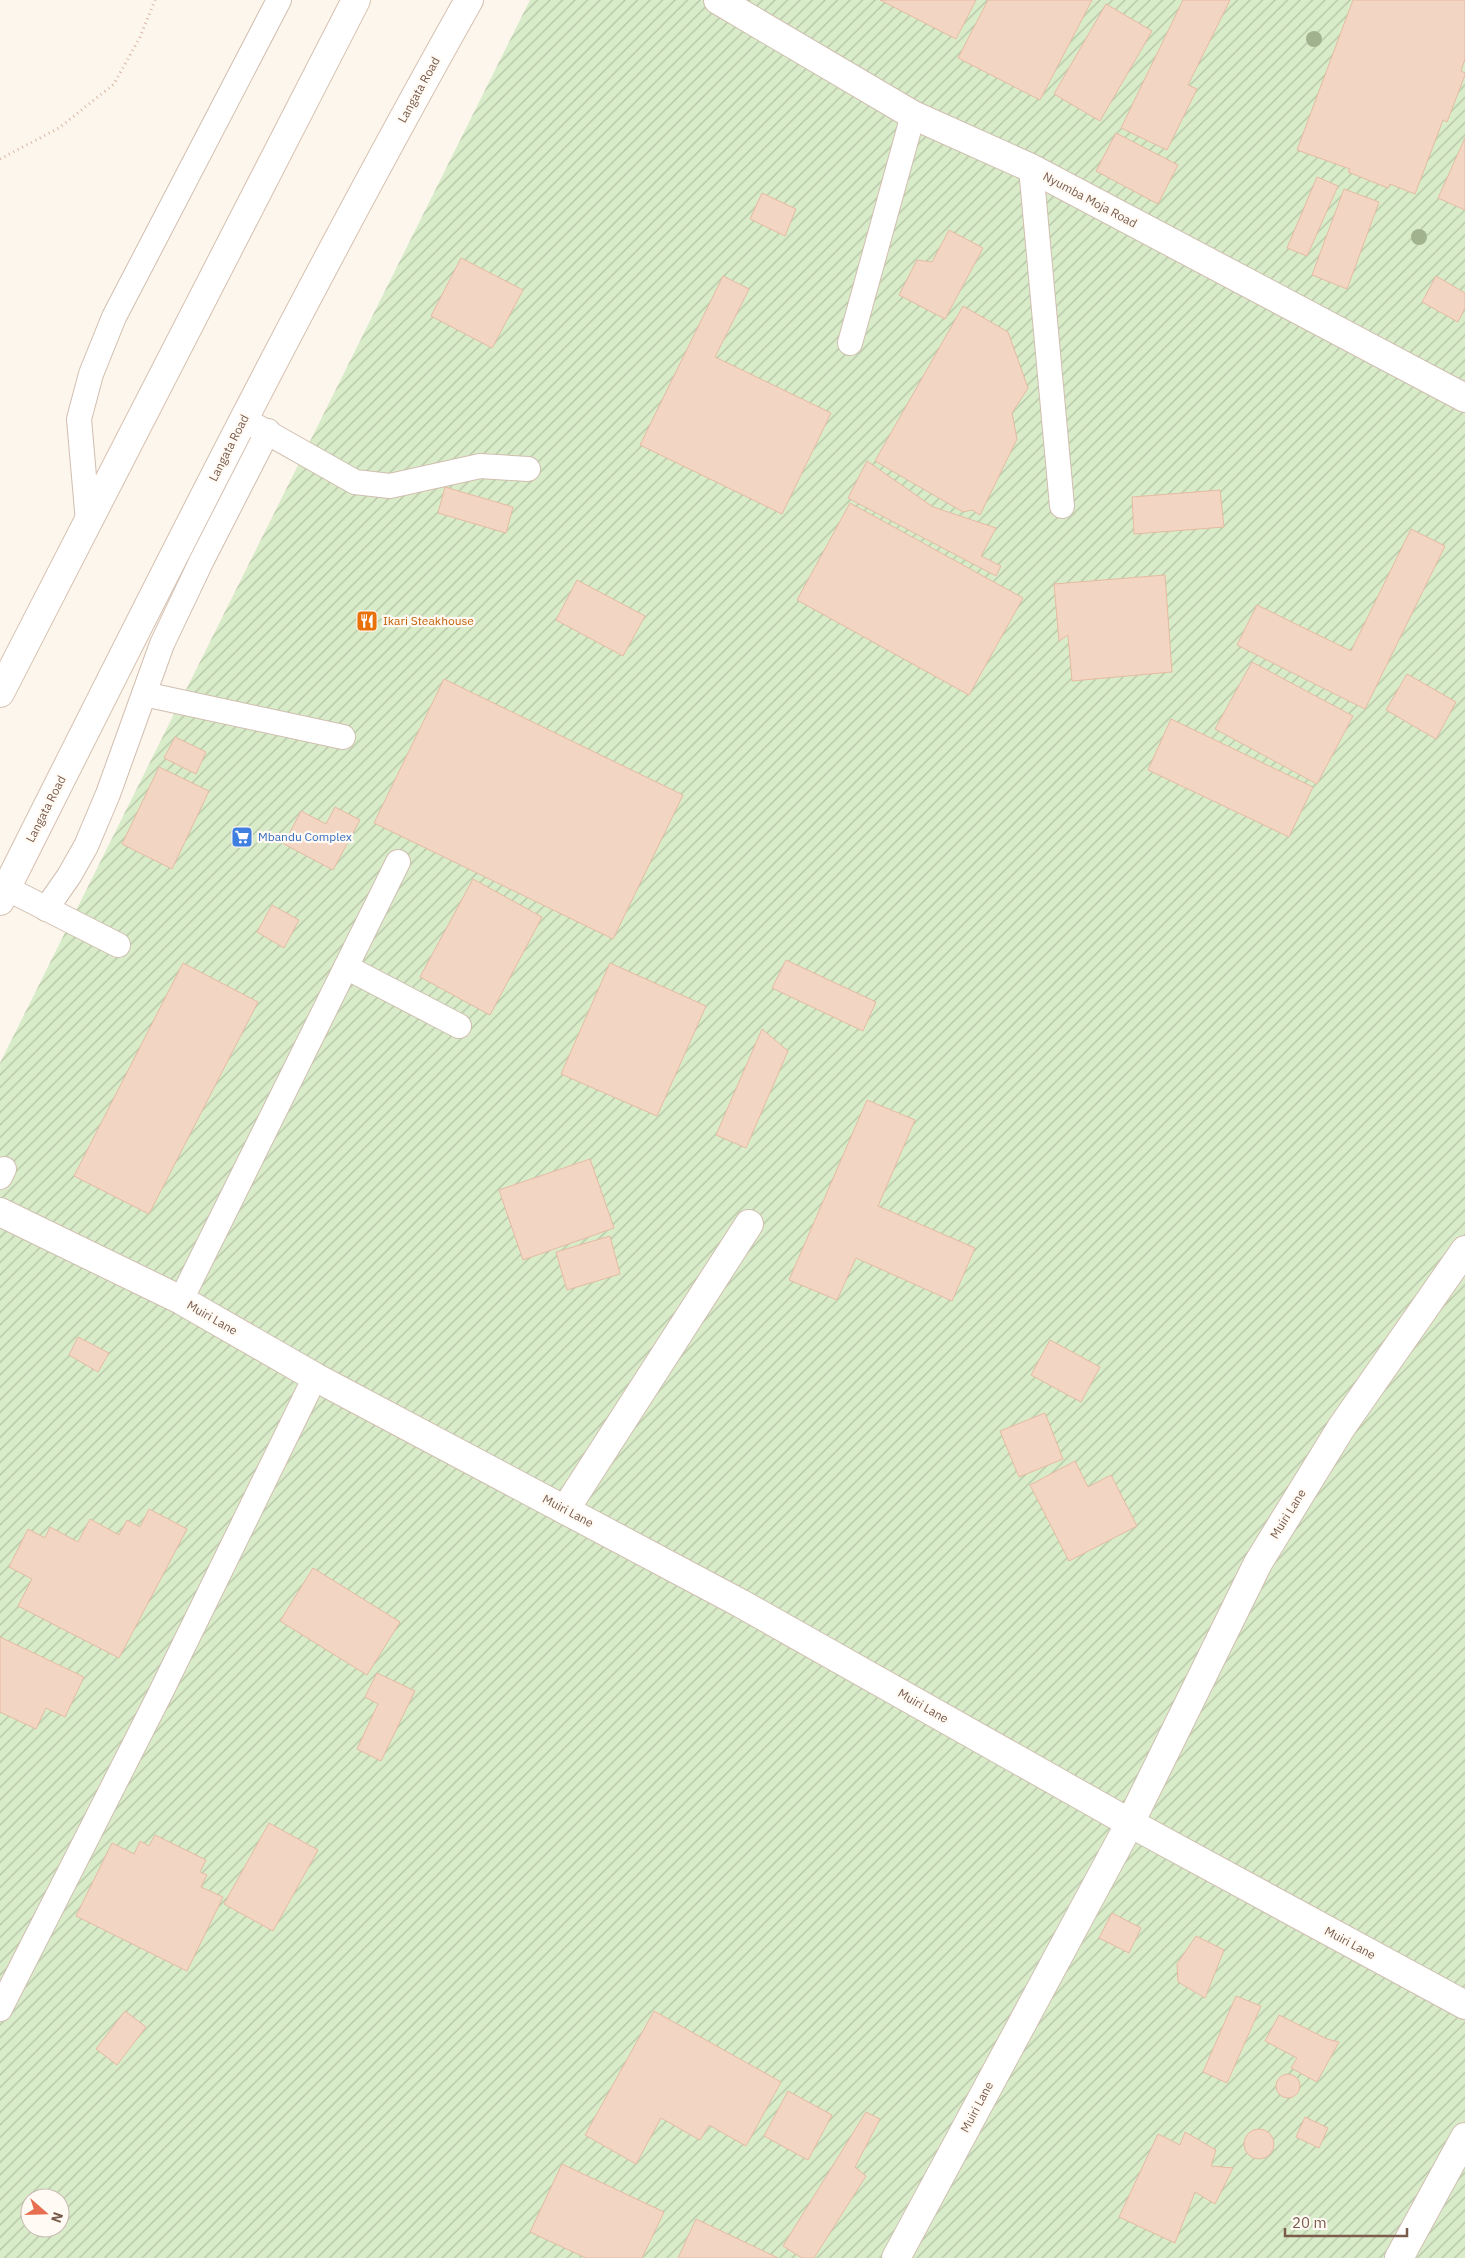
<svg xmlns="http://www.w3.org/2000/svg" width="1465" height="2258" font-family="'IBM Plex Sans',sans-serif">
  <defs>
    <pattern id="garden-furrows" width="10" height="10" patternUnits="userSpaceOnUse" patternTransform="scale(1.25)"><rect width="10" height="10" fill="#d8ecc9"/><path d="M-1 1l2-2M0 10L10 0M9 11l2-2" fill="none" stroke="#b4c2a5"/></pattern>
  </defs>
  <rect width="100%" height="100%" fill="#fdf6ec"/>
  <path fill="url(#garden-furrows)" fill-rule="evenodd" d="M 530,0 L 1465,0 L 1465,2258 L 0,2258 L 0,1063 ZM 30,2198 L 60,2198 L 60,2228 L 30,2228 Z"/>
  <g fill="#f3d5c3" stroke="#e6bba3">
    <polygon points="880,0 976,0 956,39"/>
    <polygon points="988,0 1092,0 1040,100 958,58"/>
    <polygon points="1183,0 1230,0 1188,85 1197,89 1167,150 1121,128"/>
    <polygon points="1353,0 1465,0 1465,59 1461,71 1465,73 1465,75 1447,122 1443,120 1415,194 1390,184 1388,188 1348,172 1350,169 1297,150"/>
    <polygon points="1106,4 1152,31 1100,121 1054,94"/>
    <polygon points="1116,133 1178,165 1158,204 1096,171"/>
    <polygon points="1465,138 1465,210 1438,198"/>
    <polygon points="1317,177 1338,186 1307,256 1287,248"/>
    <polygon points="1344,189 1379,202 1347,289 1312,275"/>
    <polygon points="762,193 796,209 785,236 750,219"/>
    <polygon points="949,230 983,248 945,319 899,295 917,260 932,262"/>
    <polygon points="461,258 523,290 492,348 431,316"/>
    <polygon points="723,276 749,289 715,357 831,413 782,514 640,445"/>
    <polygon points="1436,276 1465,293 1465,308 1458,322 1422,302"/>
    <polygon points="963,306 1008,332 1028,388 1012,413 1017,439 980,515 972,510 963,512 875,461"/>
    <polygon points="867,461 933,507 996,528 981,556 1001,566 996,576 848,498"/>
    <polygon points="445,487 513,507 506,533 438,513"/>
    <polygon points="1220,490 1224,527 1134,534 1132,497"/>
    <polygon points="850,503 1023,598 969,695 797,600"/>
    <polygon points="1411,529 1445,546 1365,709 1237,645 1257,605 1351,651"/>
    <polygon points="1165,575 1172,672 1072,681 1068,635 1059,641 1054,584"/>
    <polygon points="577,580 645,616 623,656 556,620"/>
    <polygon points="1252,662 1353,716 1317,784 1215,729"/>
    <polygon points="1407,674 1456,702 1436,739 1386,710"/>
    <polygon points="444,679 683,795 613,939 374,823"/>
    <polygon points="1171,719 1313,787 1289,837 1148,770"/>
    <polygon points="175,737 206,752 196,774 164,758"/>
    <polygon points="159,767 209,791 172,869 122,844"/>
    <polygon points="335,807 360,820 333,870 284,844 301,811 326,824"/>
    <polygon points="473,879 542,917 490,1015 420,977"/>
    <polygon points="272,905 299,920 284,948 257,932"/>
    <polygon points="786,960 876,1002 863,1031 772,988"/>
    <polygon points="183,963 258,1002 149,1214 74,1176"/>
    <polygon points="610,963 706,1006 657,1116 561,1074"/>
    <polygon points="762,1029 788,1051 746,1148 716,1135"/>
    <polygon points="867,1100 915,1120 878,1206 975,1248 952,1301 856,1258 837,1300 789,1280"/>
    <polygon points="590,1159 614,1228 523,1260 499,1190"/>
    <polygon points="610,1236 620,1274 567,1290 556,1252"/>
    <polygon points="78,1337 109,1353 98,1372 69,1355"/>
    <polygon points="1050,1340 1100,1367 1081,1402 1031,1375"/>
    <polygon points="1045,1413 1063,1459 1019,1477 1000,1431"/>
    <polygon points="1075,1461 1088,1487 1111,1475 1137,1526 1069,1561 1030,1485"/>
    <polygon points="149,1509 187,1529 119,1658 18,1606 32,1579 9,1567 28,1529 45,1538 50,1527 78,1542 90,1519 119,1535 127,1520 140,1527"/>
    <polygon points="313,1568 400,1622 367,1675 280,1621"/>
    <polygon points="0,1637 84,1677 65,1717 46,1708 36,1729 0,1712"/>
    <polygon points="377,1673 415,1691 381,1761 357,1749 378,1704 365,1697"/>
    <polygon points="269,1823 318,1850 273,1931 224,1904"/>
    <polygon points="155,1835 206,1860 200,1872 207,1875 201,1887 223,1897 187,1971 76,1916 112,1843 134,1854 140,1841 149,1846"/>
    <polygon points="1112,1913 1141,1928 1129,1953 1099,1938"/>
    <polygon points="1196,1936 1224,1950 1205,1998 1178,1982 1177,1964"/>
    <polygon points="1236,1996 1261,2006 1227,2083 1203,2072"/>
    <polygon points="125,2011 146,2027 117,2065 96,2049"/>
    <polygon points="654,2011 781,2082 746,2146 709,2125 700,2140 661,2118 636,2164 585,2135"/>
    <polygon points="1279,2015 1327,2039 1339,2042 1317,2082 1291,2068 1297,2058 1265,2041"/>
    <circle cx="1288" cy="2086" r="12"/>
    <polygon points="788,2091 832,2115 808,2160 764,2136"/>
    <polygon points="866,2112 880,2119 855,2167 866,2176 814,2258 802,2258 783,2246"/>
    <polygon points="1305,2117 1328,2128 1319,2148 1296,2137"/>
    <circle cx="1259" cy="2144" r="15"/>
    <polygon points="1185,2132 1216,2150 1211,2166 1233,2168 1215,2204 1195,2192 1175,2243 1119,2217 1158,2134 1180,2145"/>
    <polygon points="562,2164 664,2212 642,2258 586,2258 530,2232"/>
    <polygon points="696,2219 778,2258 678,2258"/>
  </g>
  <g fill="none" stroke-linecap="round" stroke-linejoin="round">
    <g stroke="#d1beb0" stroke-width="26">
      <g id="lane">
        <polyline points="1031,168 1062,506"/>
        <polyline points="850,343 913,115"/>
        <polyline points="254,425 355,482 390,486 480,466 528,469"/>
        <polyline points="88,522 79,419 91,374 114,317 279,0"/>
        <polyline points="144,694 343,737"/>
        <polyline points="6,888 118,945"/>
        <polyline points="46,909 69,876 86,846 108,794 162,644 202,560 268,431"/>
        <polyline points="346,967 459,1026"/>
        <polyline points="0,1177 4,1169"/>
        <polyline points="181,1300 398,862"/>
        <polyline points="0,2009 160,1694 315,1377"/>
      </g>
    </g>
    <g stroke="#d1beb0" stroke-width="30">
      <g id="street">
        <polyline points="718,0 913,115 1031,168 1465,398"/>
        <polyline points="0,1212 181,1300 315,1377 740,1603 1130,1823 1465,2005"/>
        <polyline points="565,1510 749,1224"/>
        <polyline points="896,2258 1130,1823 1258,1563 1341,1428 1465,1250"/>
        <polyline points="1399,2258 1465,2137"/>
      </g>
    </g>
    <g stroke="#d6c0b0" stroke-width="30">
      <g id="secondary">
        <polyline points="0,693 356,0"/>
        <path d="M 0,901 C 152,598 303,295 469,0"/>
      </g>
    </g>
    <polyline stroke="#d9b8a5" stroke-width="3" stroke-dasharray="1 4" stroke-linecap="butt" points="0,159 59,128 114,84 140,37 155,0"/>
    <use href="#lane" stroke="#fff" stroke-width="24"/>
    <use href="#street" stroke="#fff" stroke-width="28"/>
    <use href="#secondary" stroke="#fff" stroke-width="28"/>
  </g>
  <g fill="#a0b28e">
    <circle cx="1314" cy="39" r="8"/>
    <circle cx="1419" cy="237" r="8"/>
  </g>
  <defs>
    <g id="restaurant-square" transform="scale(1.125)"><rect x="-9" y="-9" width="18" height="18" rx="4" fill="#e8710a" stroke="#fffaf3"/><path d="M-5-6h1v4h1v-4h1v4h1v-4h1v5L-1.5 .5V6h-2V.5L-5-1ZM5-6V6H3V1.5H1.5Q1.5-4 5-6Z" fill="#fff"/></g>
    <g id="supermarket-square" transform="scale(1.125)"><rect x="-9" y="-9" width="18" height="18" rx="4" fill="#3f7fe0" stroke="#fffaf3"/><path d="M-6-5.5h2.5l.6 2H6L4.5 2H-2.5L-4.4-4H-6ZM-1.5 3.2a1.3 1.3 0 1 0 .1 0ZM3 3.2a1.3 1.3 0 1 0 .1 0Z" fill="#fff"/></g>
  </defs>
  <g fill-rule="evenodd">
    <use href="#restaurant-square" x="367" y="621"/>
    <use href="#supermarket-square" x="242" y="837"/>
  </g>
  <g text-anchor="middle" stroke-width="4.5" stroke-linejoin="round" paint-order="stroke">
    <g font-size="12" fill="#7a5c4d" stroke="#fffaf3">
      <text transform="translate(419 90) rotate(-61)" y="4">Langata Road</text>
      <text transform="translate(1090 200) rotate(28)" y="4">Nyumba Moja Road</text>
      <text transform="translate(229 448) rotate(-63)" y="4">Langata Road</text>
      <text transform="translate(46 809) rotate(-63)" y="4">Langata Road</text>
      <text transform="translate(212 1318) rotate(30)" y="4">Muiri Lane</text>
      <text transform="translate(568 1511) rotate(28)" y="4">Muiri Lane</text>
      <text transform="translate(1288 1514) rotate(-58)" y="4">Muiri Lane</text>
      <text transform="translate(923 1706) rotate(30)" y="4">Muiri Lane</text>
      <text transform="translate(1350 1943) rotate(28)" y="4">Muiri Lane</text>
      <text transform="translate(977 2107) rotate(-62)" y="4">Muiri Lane</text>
    </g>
    <g font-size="12" fill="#c56008" stroke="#fffaf3" text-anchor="start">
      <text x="383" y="625">Ikari Steakhouse</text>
    </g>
    <g font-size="12" fill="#366cbe" stroke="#fffaf3" text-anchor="start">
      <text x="258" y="841">Mbandu Complex</text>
    </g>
  </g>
  <g transform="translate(45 2213) rotate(110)"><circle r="24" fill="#fffaf3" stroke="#cabbb1"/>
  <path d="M0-4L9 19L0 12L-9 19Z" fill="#e76f51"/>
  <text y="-8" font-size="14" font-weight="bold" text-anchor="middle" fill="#7a5c4d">N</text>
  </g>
  <path d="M1285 2228v8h122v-8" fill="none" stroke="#7a5c4d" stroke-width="2.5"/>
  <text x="1292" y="2228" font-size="15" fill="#7a5c4d" stroke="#fffaf3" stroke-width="4" paint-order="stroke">20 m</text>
</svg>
